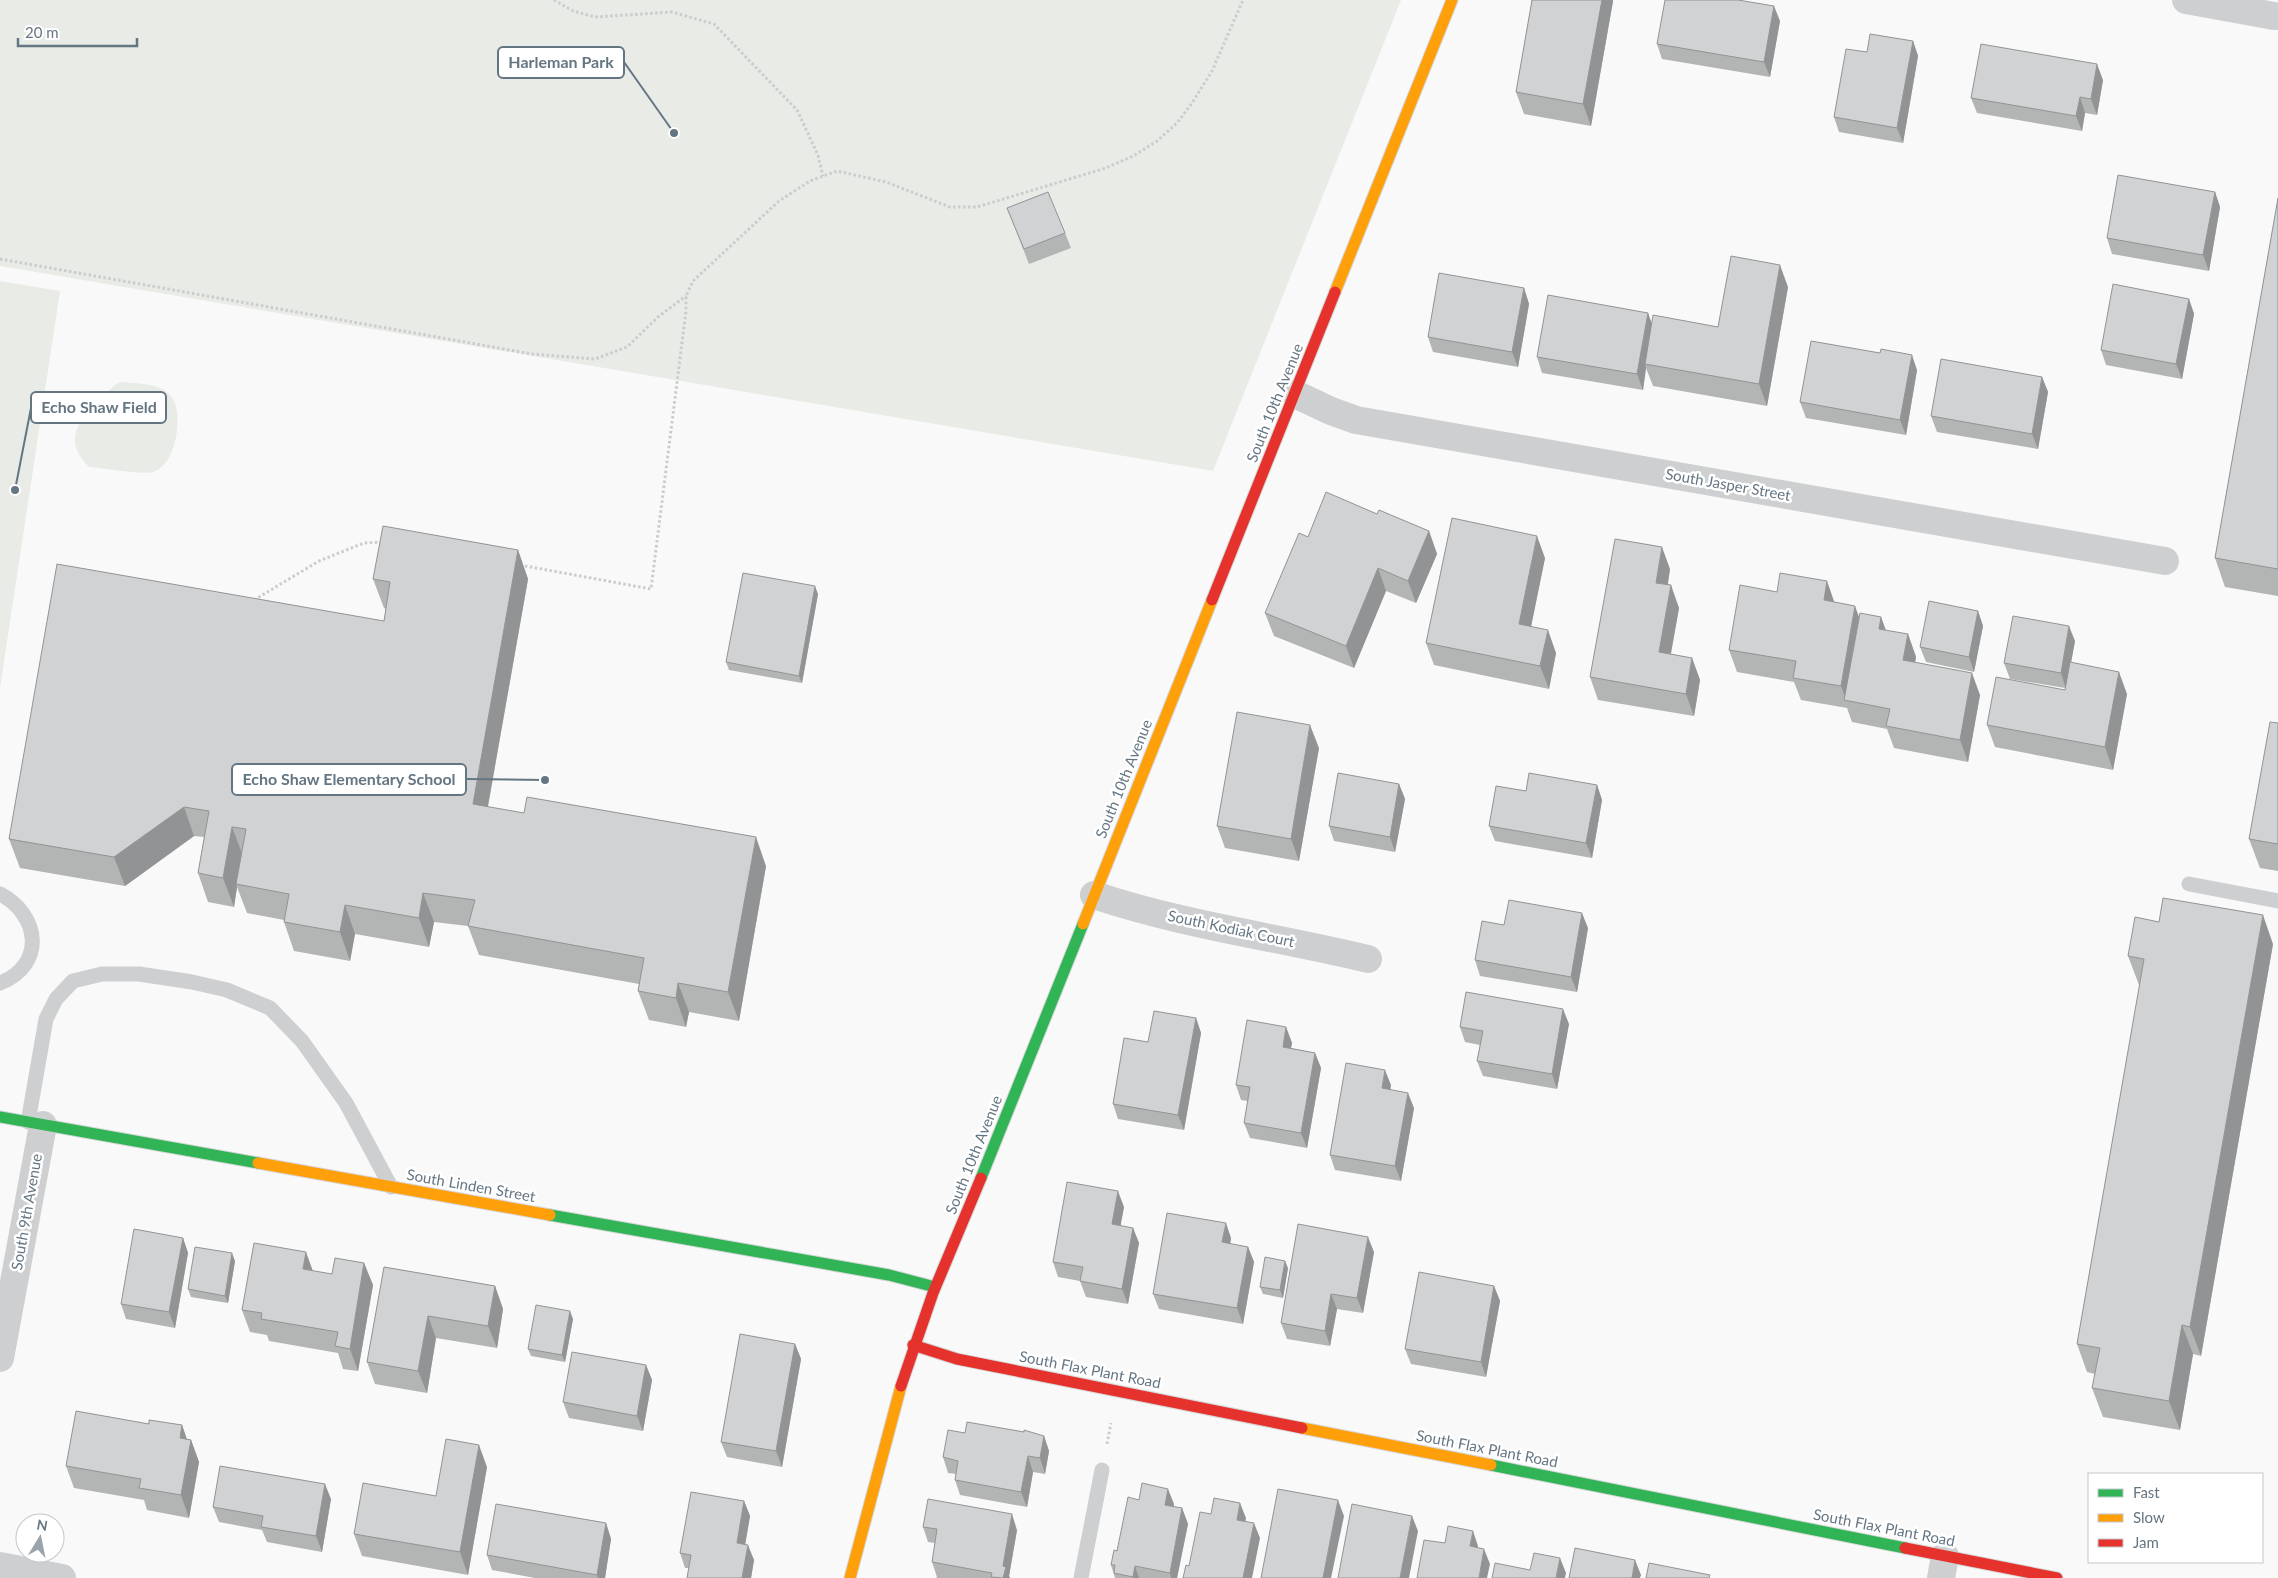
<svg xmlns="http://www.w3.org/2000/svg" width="2278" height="1578" font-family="Lato,sans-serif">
  <rect width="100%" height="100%" fill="#f9f9f9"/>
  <g fill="#e8ebe6">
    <polygon points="0,0 1401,0 1213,471 0,266"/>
    <polygon points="0,281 60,291 0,688"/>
    <path d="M 120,382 C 136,384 159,382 170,395 C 185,410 177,466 153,472 C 142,475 103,468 89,467 C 65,442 75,425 96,404 C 104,396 110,388 120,382 Z"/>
  </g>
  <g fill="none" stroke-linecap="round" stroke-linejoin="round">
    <g stroke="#d5d6d7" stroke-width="13">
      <g id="fast">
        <polyline points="0,1117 258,1163"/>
        <polyline points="981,1178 1083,924"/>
        <polyline points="550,1215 889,1275 935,1287"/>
        <polyline points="1491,1465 1905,1548"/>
      </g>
    </g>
    <g stroke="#d5d6d7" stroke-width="13">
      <g id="slow">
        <polyline points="1335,292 1452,0"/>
        <polyline points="1083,924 1212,600"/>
        <polyline points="258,1163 550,1215"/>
        <polyline points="1302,1428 1491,1465"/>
        <polyline points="850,1578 901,1386"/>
      </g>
    </g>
    <g stroke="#d5d6d7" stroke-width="13">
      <g id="jam">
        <polyline points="1212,600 1335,292"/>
        <polyline points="913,1345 957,1359 1302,1428"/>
        <polyline points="901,1386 933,1293 981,1178"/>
        <polyline points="1905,1548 2057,1578"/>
      </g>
    </g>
    <g stroke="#cbcccd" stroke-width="3" stroke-dasharray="2.5 2.5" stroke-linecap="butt">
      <polyline points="554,0 573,11 595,17 672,12 714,24 797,110 818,155 823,176"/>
      <polyline points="0,259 532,354 595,359 627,347 658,317 686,296"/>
      <polyline points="520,565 651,589 686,311 686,296 693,281 779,201 810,181 837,171 886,182 950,207 977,207 1106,168 1133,156 1157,141 1177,123 1192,103 1212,71 1243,0"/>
      <polyline points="254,600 319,561 364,543 383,542"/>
      <polyline points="1107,1444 1111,1423"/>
    </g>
    <g stroke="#cecfd0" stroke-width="15">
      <polyline points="2189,884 2278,901"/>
      <path d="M 0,894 C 40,915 46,965 0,983"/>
      <polyline points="28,1122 46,1019 56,999 73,981 102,974 139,974 192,982 227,990 270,1008 302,1041 346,1103 391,1187"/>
      <polyline points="1081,1578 1102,1470"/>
    </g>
    <g stroke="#cecfd0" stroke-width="28">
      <polyline points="2186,0 2274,16"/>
      <polyline points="1295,394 1331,411 1356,420 2165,561"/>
      <path d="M 1094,895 C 1183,925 1277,937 1368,959"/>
      <polyline points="0,1358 43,1125"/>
      <polyline points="0,1566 62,1578"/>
      <polyline points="1941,1578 1945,1556"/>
    </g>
    <use href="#fast" stroke="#30b455" stroke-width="11"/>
    <use href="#slow" stroke="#ff9f0a" stroke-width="11"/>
    <use href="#jam" stroke="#e5322d" stroke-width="11"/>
  </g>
  <g fill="#b3b5b5">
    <polygon points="1532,0 1613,0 1613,1 1591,126 1524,114 1516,92"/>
    <polygon points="1780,21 1770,77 1662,59 1657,44"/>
    <polygon points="1913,41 1918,56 1903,143 1839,132 1834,117 1867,52"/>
    <polygon points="2103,80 2097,115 2085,113 2082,131 1977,113 1971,98"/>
    <polygon points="2215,192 2220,207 2209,271 2112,254 2107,238"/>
    <polygon points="2278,198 2278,596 2225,587 2215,558"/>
    <polygon points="1007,208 1065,233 1071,248 1029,264"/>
    <polygon points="1788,287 1767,406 1653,386 1646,368 1643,390 1542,373 1537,357 1648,313 1652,324 1718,327"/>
    <polygon points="1524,288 1529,304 1518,367 1433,352 1428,337"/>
    <polygon points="2189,299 2194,314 2182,379 2106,365 2101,350"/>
    <polygon points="1880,353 1917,370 1906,435 1806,418 1800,402"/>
    <polygon points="2042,377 2048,392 2038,449 1937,432 1931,416"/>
    <polygon points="1377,514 1429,531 1437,554 1416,603 1386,591 1354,668 1274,636 1265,613 1308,537"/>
    <polygon points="518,550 528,579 488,807 766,866 739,1021 689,1012 686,1027 649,1020 638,991 639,984 479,955 468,926 434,922 429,947 355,934 350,961 294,951 284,922 284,920 247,913 237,887 234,907 208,902 198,873 204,837 194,836 125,886 20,868 9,839 384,621 386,609 384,608 373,579"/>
    <polygon points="1545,558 1531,627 1556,653 1549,689 1434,665 1426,643"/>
    <polygon points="1670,569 1668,585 1679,608 1671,654 1692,658 1700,680 1694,716 1598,700 1590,677"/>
    <polygon points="818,594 802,683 729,670 726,662"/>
    <polygon points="1835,602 1859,619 1881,617 1886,631 1908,634 1916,657 1915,662 1980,695 1968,762 1894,748 1887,729 1852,722 1847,708 1801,700 1794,682 1737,672 1729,650"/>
    <polygon points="1978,611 1983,626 1974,672 1926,662 1920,647"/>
    <polygon points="2075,641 2071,663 2127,694 2113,770 1995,747 1987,725 2065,690 2065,688 2010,679 2004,663"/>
    <polygon points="2278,723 2278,871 2260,868 2249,839"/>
    <polygon points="1319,748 1299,861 1225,848 1217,826"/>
    <polygon points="1399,784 1405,799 1395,852 1334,841 1329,826"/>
    <polygon points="1597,785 1602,800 1592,858 1495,841 1489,826 1526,791"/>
    <polygon points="1588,928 1577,992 1480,976 1475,960"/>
    <polygon points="2273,944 2201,1356 2193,1354 2180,1430 2103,1417 2092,1388 2095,1374 2087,1372 2077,1344 2140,985 2139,985 2128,956"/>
    <polygon points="1196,1018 1201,1033 1184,1130 1118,1119 1113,1104 1148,1042"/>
    <polygon points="1569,1024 1557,1089 1483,1076 1477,1061 1480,1045 1465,1042 1460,1027"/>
    <polygon points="1286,1027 1292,1043 1291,1048 1315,1053 1321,1068 1307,1148 1250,1138 1244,1123 1248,1101 1241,1100 1236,1085"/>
    <polygon points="1391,1085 1390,1090 1414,1108 1401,1181 1335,1170 1330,1155"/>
    <polygon points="1124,1207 1120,1226 1133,1228 1139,1243 1128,1304 1086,1297 1080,1281 1058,1277 1053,1262"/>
    <polygon points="183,1238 188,1253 175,1328 126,1319 121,1304"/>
    <polygon points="1231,1238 1230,1244 1248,1247 1254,1262 1243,1324 1159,1309 1153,1294"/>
    <polygon points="1374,1252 1363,1313 1337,1309 1330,1346 1287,1339 1281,1323"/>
    <polygon points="235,1261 228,1303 191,1297 188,1289"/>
    <polygon points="364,1263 373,1285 358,1371 343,1369 338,1353 269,1341 267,1335 250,1332 242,1310 313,1271 332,1274"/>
    <polygon points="384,1267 495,1286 503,1309 497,1348 436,1338 427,1393 375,1384 367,1362"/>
    <polygon points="1288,1268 1283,1298 1263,1294 1260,1287"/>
    <polygon points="1494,1286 1500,1301 1486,1377 1411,1364 1405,1349"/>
    <polygon points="573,1319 565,1362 531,1356 528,1349"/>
    <polygon points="795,1344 801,1359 782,1467 727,1457 721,1442"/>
    <polygon points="646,1365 652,1380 643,1431 569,1418 563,1402"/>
    <polygon points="149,1424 182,1425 187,1439 191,1440 199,1462 189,1518 147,1510 144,1500 74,1488 66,1466"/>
    <polygon points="965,1433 1044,1436 1049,1451 1045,1474 1033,1472 1027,1507 960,1495 955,1480 956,1474 948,1473 943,1457"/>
    <polygon points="487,1467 468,1575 362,1556 354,1534 436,1496"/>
    <polygon points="331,1499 322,1552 267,1542 262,1530 219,1522 213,1507"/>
    <polygon points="1139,1500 1174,1504 1173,1507 1182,1508 1188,1524 1177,1578 1115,1578 1111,1565"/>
    <polygon points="744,1501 750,1516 745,1544 754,1560 751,1578 687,1578 689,1568 685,1568 680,1553"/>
    <polygon points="606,1523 611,1539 605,1578 535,1578 492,1570 487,1555"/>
    <polygon points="923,1527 1017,1530 1009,1576 1010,1578 936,1578 937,1577 932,1562 935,1543 928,1542"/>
  </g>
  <g fill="#929394">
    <polygon points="1602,0 1613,0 1613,1 1591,126 1583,104"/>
    <polygon points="1774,6 1780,21 1770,77 1764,62"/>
    <polygon points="1913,41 1918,56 1903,143 1897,128"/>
    <polygon points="2097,64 2103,80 2097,115 2091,99"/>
    <polygon points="2080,97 2085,113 2082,131 2076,116"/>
    <polygon points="2215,192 2220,207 2209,271 2203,255"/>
    <polygon points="1780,265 1788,287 1767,406 1759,384"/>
    <polygon points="1524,288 1529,304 1518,367 1512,352"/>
    <polygon points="2189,299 2194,314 2182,379 2176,364"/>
    <polygon points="1648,313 1653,328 1645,364 1646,368 1643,390 1637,374"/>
    <polygon points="1912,355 1917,370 1906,435 1900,420"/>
    <polygon points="2042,377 2048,392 2038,449 2032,434"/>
    <polygon points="1429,531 1437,554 1416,603 1408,581"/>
    <polygon points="1537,536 1545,558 1527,646 1519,624"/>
    <polygon points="1662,547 1670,569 1664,605 1656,583"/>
    <polygon points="518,550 528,579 483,833 473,804"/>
    <polygon points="1378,568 1386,591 1354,668 1346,646"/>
    <polygon points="1827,581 1835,604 1824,600"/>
    <polygon points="1671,585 1679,608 1667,674 1659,652"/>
    <polygon points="815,586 818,594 802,683 799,676"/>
    <polygon points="1855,606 1863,628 1846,700 1841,686"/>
    <polygon points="1978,611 1983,626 1974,672 1969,657"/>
    <polygon points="1881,617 1889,639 1879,629"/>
    <polygon points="2069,626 2075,641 2066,689 2061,673"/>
    <polygon points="1548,630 1556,653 1549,689 1540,666"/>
    <polygon points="1908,634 1916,657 1911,683 1903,660"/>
    <polygon points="1692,658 1700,680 1694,716 1686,694"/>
    <polygon points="2119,672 2127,694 2113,770 2105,747"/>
    <polygon points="1972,673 1980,695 1968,762 1960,740"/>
    <polygon points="1310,725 1319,748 1299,861 1291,839"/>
    <polygon points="1399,784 1405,799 1395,852 1390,837"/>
    <polygon points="1597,785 1602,800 1592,858 1586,843"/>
    <polygon points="184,807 194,836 125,886 114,857"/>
    <polygon points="232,827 243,856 236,884 237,887 234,907 223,878"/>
    <polygon points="756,837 766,866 739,1021 728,992"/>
    <polygon points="423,893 434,922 429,947 419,918"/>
    <polygon points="345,905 355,934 350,961 340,932"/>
    <polygon points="1582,913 1588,928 1577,992 1571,977"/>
    <polygon points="2263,915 2273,944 2201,1356 2190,1327"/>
    <polygon points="678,983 689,1012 686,1027 676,998"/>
    <polygon points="1563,1009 1569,1024 1557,1089 1552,1074"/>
    <polygon points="1196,1018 1201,1033 1184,1130 1178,1115"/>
    <polygon points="1286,1027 1292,1043 1288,1062 1283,1047"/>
    <polygon points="1315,1053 1321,1068 1307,1148 1301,1133"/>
    <polygon points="1385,1070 1391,1085 1388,1104 1382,1088"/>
    <polygon points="1408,1093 1414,1108 1401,1181 1395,1166"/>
    <polygon points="1118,1191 1124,1207 1118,1240 1112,1224"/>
    <polygon points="1226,1223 1231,1238 1228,1258 1222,1242"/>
    <polygon points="1133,1228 1139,1243 1128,1304 1122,1289"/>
    <polygon points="1368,1237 1374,1252 1363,1313 1357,1298"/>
    <polygon points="183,1238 188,1253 175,1328 169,1312"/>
    <polygon points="1248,1247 1254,1262 1243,1324 1237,1308"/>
    <polygon points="306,1252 314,1274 303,1269"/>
    <polygon points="232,1253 235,1261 228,1303 225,1296"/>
    <polygon points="1285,1261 1288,1268 1283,1298 1280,1290"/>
    <polygon points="364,1263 373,1285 358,1371 350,1349"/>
    <polygon points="495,1286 503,1309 497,1348 488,1326"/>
    <polygon points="1494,1286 1500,1301 1486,1377 1481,1362"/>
    <polygon points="1331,1294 1337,1309 1330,1346 1325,1331"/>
    <polygon points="570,1311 573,1319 565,1362 562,1355"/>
    <polygon points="428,1316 436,1338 427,1393 418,1371"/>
    <polygon points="2182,1325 2193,1354 2180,1430 2169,1401"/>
    <polygon points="795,1344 801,1359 782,1467 776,1451"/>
    <polygon points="646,1365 652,1380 643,1431 637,1416"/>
    <polygon points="182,1425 189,1446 191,1440 199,1462 189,1518 181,1495 180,1438"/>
    <polygon points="1044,1436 1049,1451 1045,1474 1040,1458"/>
    <polygon points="479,1445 487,1467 468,1575 460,1552"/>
    <polygon points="1028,1456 1033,1472 1027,1507 1021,1492"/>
    <polygon points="325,1484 331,1499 322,1552 316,1536"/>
    <polygon points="1168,1489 1174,1504 1171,1521 1165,1505"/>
    <polygon points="1338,1500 1344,1516 1331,1578 1323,1578"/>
    <polygon points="744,1501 750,1516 743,1558 737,1543"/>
    <polygon points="1240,1503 1246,1518 1243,1535 1237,1520"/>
    <polygon points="1182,1508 1188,1524 1177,1578 1171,1578 1170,1573"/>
    <polygon points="1012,1514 1017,1530 1009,1576 1010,1578 1003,1578 1003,1566"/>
    <polygon points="1412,1516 1418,1531 1409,1578 1400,1578"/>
    <polygon points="606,1523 611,1539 605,1578 598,1578 597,1575"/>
    <polygon points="1254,1523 1260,1538 1252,1578 1243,1578"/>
    <polygon points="1473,1531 1478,1546 1475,1562 1470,1546"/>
    <polygon points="748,1545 754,1560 751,1578 742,1578"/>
    <polygon points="1484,1549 1490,1564 1487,1578 1479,1578"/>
    <polygon points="1560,1558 1566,1573 1565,1578 1556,1578"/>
    <polygon points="1635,1560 1641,1575 1640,1578 1632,1578"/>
    <polygon points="1135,1566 1139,1578 1133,1578"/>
  </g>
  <g fill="#d0d2d3" stroke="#929394">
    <polygon points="1532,0 1602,0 1583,104 1516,92"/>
    <polygon points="1665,0 1738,0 1774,6 1764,62 1657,44"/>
    <polygon points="1870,34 1913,41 1897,128 1834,117 1846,49 1867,52"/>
    <polygon points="1981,44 2097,64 2091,99 2080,97 2076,116 1971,98"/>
    <polygon points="2118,175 2215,192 2203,255 2107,238"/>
    <polygon points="1048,192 1065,233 1024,249 1007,208"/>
    <polygon points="2278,198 2278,569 2215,558"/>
    <polygon points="1731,256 1780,265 1759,384 1645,364 1653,315 1718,327"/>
    <polygon points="1439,273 1524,288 1512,352 1428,337"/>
    <polygon points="2113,284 2189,299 2176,364 2101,350"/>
    <polygon points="1548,295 1648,313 1637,374 1537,357"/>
    <polygon points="1811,341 1880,353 1881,349 1912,355 1900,420 1800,402"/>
    <polygon points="1941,359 2042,377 2032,434 1931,416"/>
    <polygon points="1326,492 1377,514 1379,510 1429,531 1408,581 1378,568 1346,646 1265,613 1299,533 1308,537"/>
    <polygon points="1452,518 1537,536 1519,624 1548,630 1540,666 1426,643"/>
    <polygon points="383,526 518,550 473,804 524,813 527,797 756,837 728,992 678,983 676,998 638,991 644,958 468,926 475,900 423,893 419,918 345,905 340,932 284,922 289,894 236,884 246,829 232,827 223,878 198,873 209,811 184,807 114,857 9,839 57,564 384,621 390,582 373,579"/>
    <polygon points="1615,539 1662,547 1656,583 1671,585 1659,652 1692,658 1686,694 1590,677"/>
    <polygon points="743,573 815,586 799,676 726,662"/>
    <polygon points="1780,573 1827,581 1824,600 1855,606 1841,686 1793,678 1796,661 1729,650 1740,585 1777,592"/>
    <polygon points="1929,601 1978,611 1969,657 1920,647"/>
    <polygon points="1860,613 1881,617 1879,629 1908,634 1903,660 1972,673 1960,740 1886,726 1890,709 1844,700"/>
    <polygon points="2013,616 2069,626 2061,673 2004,663"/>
    <polygon points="2070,662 2119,672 2105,747 1987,725 1996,677 2065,690"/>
    <polygon points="1237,712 1310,725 1291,839 1217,826"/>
    <polygon points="2270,722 2278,723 2278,844 2249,839"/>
    <polygon points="1338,773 1399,784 1390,837 1329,826"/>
    <polygon points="1529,773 1597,785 1586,843 1489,826 1496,786 1526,791"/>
    <polygon points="2163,898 2263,915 2190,1327 2182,1325 2169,1401 2092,1388 2100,1348 2077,1344 2144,959 2128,956 2135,917 2159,922"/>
    <polygon points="1509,900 1582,913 1571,977 1475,960 1482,921 1504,925"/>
    <polygon points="1466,992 1563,1009 1552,1074 1477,1061 1483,1031 1460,1027"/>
    <polygon points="1154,1011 1196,1018 1178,1115 1113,1104 1124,1038 1148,1042"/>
    <polygon points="1247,1020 1286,1027 1283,1047 1315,1053 1301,1133 1244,1123 1250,1087 1236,1085"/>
    <polygon points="1346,1063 1385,1070 1382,1088 1408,1093 1395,1166 1330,1155"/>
    <polygon points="1067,1182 1118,1191 1112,1224 1133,1228 1122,1289 1080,1281 1083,1267 1053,1262"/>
    <polygon points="1167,1213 1226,1223 1222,1242 1248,1247 1237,1308 1153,1294"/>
    <polygon points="1298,1224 1368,1237 1357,1298 1331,1294 1325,1331 1281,1323"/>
    <polygon points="134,1229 183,1238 169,1312 121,1304"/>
    <polygon points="254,1243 306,1252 303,1269 332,1274 335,1258 364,1263 350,1349 335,1346 338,1332 261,1319 262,1313 242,1310"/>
    <polygon points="195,1247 232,1253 225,1296 188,1289"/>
    <polygon points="1265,1257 1285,1261 1280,1290 1260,1287"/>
    <polygon points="384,1267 495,1286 488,1326 428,1316 418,1371 367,1362"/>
    <polygon points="1419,1272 1494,1286 1481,1362 1405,1349"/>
    <polygon points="536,1305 570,1311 562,1355 528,1349"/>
    <polygon points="740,1334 795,1344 776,1451 721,1442"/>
    <polygon points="572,1352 646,1365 637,1416 563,1402"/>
    <polygon points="76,1411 149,1424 149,1420 182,1425 180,1438 191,1440 181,1495 139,1488 141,1479 66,1466"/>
    <polygon points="967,1422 1024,1432 1024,1430 1044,1436 1040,1458 1028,1456 1021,1492 955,1480 958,1461 943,1457 948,1430 965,1433"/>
    <polygon points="446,1439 479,1445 460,1552 354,1534 363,1483 436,1496"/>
    <polygon points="220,1466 325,1484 316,1536 261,1527 263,1516 213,1507"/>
    <polygon points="1142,1483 1168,1489 1165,1505 1182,1508 1170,1573 1135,1566 1133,1577 1114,1573 1115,1565 1111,1565 1114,1550 1117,1551 1128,1497 1139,1500"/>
    <polygon points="1278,1489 1338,1500 1323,1578 1261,1578"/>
    <polygon points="691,1492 744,1501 737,1543 748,1545 742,1578 687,1578 691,1555 680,1553"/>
    <polygon points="1214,1498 1240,1503 1237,1520 1254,1523 1243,1578 1183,1578 1186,1565 1189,1566 1200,1512 1211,1514"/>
    <polygon points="928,1499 1012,1514 1003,1566 1006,1567 1003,1578 991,1577 992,1573 932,1562 937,1529 923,1527"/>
    <polygon points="496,1504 606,1523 597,1575 487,1555"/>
    <polygon points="1352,1504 1412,1516 1400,1578 1338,1578"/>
    <polygon points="1448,1526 1473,1531 1470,1546 1484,1549 1479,1578 1417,1578 1424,1540 1445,1543"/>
    <polygon points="1575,1548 1635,1560 1632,1578 1569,1578"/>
    <polygon points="1534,1553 1560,1558 1556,1578 1492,1578 1495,1563 1530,1570"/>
    <polygon points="1649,1563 1710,1575 1709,1578 1646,1578"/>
  </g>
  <g text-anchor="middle" stroke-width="5" stroke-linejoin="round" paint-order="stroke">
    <g font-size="15" fill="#657683" stroke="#fff">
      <text transform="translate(1275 403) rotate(-68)" y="5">South 10th Avenue</text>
      <text transform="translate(1728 485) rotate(10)" y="5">South Jasper Street</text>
      <text transform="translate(1124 779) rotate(-68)" y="5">South 10th Avenue</text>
      <text transform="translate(1231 929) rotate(12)" y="5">South Kodiak Court</text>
      <text transform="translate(974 1155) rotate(-68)" y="5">South 10th Avenue</text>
      <text transform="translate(471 1186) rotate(10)" y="5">South Linden Street</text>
      <text transform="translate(27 1212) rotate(-80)" y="5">South 9th Avenue</text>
      <text transform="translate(1090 1370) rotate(11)" y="5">South Flax Plant Road</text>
      <text transform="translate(1487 1449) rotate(11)" y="5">South Flax Plant Road</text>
      <text transform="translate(1884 1528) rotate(11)" y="5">South Flax Plant Road</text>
    </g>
  </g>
  <path fill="none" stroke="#657683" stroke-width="2" d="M674 133L624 62M15 490L31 408M545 780L466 779"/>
  <g fill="#657683" stroke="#fff" stroke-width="2">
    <circle cx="674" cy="133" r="5"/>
    <circle cx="15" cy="490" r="5"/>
    <circle cx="545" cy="780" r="5"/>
  </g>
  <g fill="#fff" stroke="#657683" stroke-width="2">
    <rect x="498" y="47" width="126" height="31" rx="5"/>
    <rect x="31" y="392" width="135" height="31" rx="5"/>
    <rect x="232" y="764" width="234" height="31" rx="5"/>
  </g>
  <g font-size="16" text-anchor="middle" font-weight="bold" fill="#657683">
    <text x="561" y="68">Harleman Park</text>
    <text x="99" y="413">Echo Shaw Field</text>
    <text x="349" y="785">Echo Shaw Elementary School</text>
  </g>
  <rect x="2088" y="1473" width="175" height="90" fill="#ffffff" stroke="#c1c8cd"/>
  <rect x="2098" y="1489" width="25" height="8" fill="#30b455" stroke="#c1c8cd"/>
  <text x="2133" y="1498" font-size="15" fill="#657683">Fast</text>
  <rect x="2098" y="1514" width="25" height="8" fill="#ff9f0a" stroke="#c1c8cd"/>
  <text x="2133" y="1523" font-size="15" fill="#657683">Slow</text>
  <rect x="2098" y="1539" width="25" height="8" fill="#e5322d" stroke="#c1c8cd"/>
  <text x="2133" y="1548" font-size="15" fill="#657683">Jam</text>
  <g transform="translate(40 1538) rotate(10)"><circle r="24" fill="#ffffff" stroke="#c1c8cd"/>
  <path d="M0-4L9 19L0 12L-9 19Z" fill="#99a4ac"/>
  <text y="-8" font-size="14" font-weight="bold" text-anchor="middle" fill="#657683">N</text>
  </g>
  <path d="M18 38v8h119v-8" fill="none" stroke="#657683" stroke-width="2.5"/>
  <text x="25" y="38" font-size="15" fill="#657683" stroke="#ffffff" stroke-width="4" paint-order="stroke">20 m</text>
</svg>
